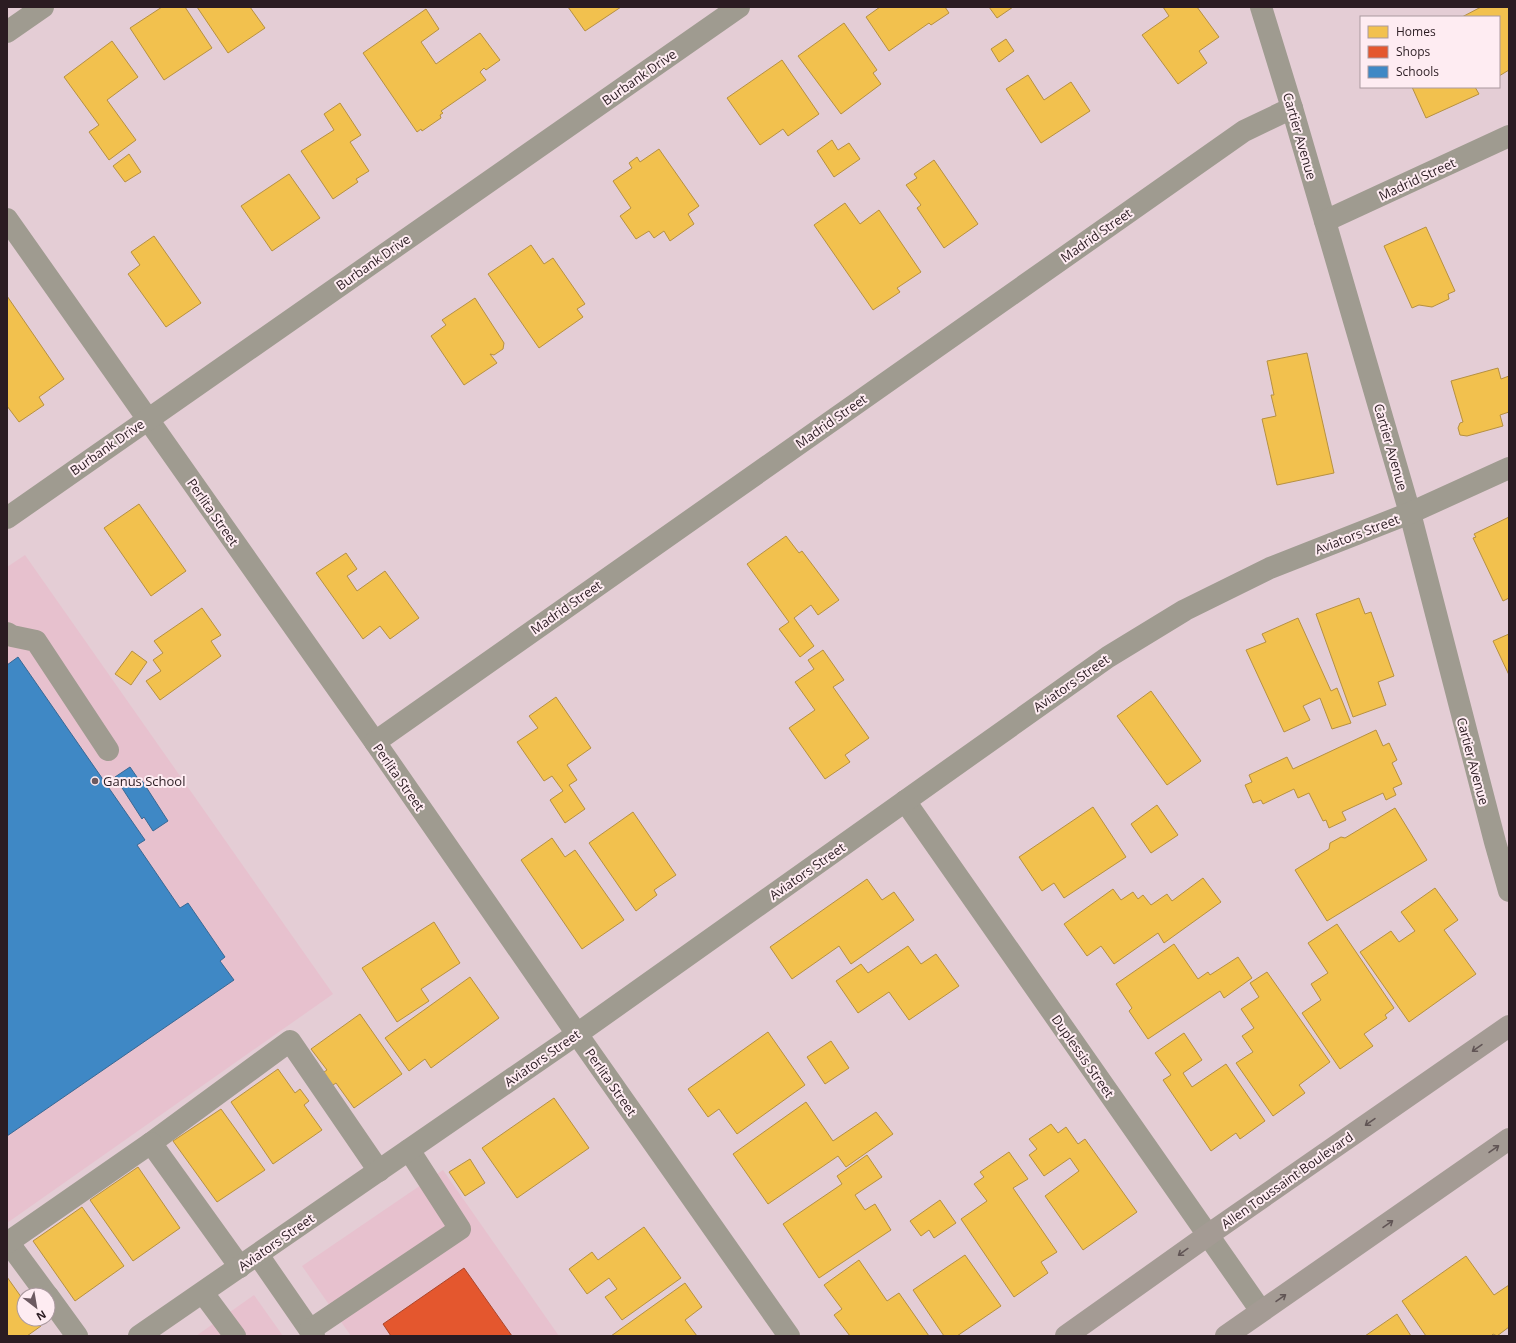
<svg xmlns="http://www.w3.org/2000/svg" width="1516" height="1343" font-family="'Open Sans',sans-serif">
  <rect width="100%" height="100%" fill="#e4cdd5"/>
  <g fill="#e7c1ce">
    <polygon points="25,555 333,994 7,1223 7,567"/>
    <polygon points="443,1170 559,1336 351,1336 302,1266"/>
    <polygon points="254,1295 283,1336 196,1336"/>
  </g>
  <g fill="#f2c14e" stroke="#b69041">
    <polygon points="162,7 185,7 212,48 164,80 130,28"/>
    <polygon points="197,7 250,7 265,28 228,53"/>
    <polygon points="568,7 621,7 585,31"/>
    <polygon points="880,7 945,7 949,13 931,25 929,23 889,51 866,17"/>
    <polygon points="989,7 1013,7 997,18"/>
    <polygon points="1163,7 1197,7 1219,37 1199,51 1207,63 1178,84 1142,35 1169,16"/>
    <polygon points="1481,7 1509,7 1509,70 1499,76 1499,17 1462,17"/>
    <polygon points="426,9 439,29 421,42 436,64 480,33 500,60 486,70 484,68 480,72 486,80 441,111 443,113 440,115 441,118 422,131 421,129 417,132 363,53"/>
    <polygon points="844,23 877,70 873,73 881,84 841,114 798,56"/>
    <polygon points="1006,39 1014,51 999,62 991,49"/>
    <polygon points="112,41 138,77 107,100 136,140 109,160 89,132 99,125 64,77"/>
    <polygon points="782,60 819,114 788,136 783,129 760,145 727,98"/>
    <polygon points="1028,75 1044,100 1071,82 1090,111 1041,143 1006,89"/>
    <polygon points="1412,87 1475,87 1479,94 1426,118"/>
    <polygon points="340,103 361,135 350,142 369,171 356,179 358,182 333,199 301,151 334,130 324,114"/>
    <polygon points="832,140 838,150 849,143 860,159 834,177 817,151"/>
    <polygon points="659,149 699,206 688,214 694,224 670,241 664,231 654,238 649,231 636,239 620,216 631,208 613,181 632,168 629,163 637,157 640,162"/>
    <polygon points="129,154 141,172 125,182 113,166"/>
    <polygon points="934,160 978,224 944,248 917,208 921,205 906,185 917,178 914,174"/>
    <polygon points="289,174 320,218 272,251 241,206"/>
    <polygon points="845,203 860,224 879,210 921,272 897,288 900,292 873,310 814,225"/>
    <polygon points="1426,227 1455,291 1448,294 1449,299 1432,307 1419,305 1412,308 1384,246"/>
    <polygon points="154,236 201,303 166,327 128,274 140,265 131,252"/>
    <polygon points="531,245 544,264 553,258 585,304 577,309 583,317 539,348 488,274"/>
    <polygon points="7,296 64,379 39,397 44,405 19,422 7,406"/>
    <polygon points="475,298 504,343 503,349 494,355 490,354 497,363 464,385 431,336 446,325 442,320"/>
    <polygon points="1307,353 1334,473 1277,485 1262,419 1276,416 1271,395 1274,395 1267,361"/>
    <polygon points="1498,368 1501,379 1509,376 1509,412 1500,415 1503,426 1467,436 1460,435 1458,428 1460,423 1463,422 1451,381"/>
    <polygon points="139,504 186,571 151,596 104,528"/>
    <polygon points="1509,517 1509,598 1503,601 1473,538 1476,537 1474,534"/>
    <polygon points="786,536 799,553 802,551 839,600 818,615 811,605 794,618 814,646 800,657 779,629 789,622 747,564"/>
    <polygon points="346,553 357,569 347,576 357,591 385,571 419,618 390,639 380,626 363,639 316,573"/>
    <polygon points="1359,598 1365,614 1371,612 1394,676 1378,682 1386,705 1353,717 1316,614"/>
    <polygon points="202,608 221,635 211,641 221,656 160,700 146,681 161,671 153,660 163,653 154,641"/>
    <polygon points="1298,618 1331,691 1337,688 1351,723 1332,729 1320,698 1303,706 1310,720 1284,732 1246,650 1266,642 1262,634"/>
    <polygon points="1509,634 1509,675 1493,641"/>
    <polygon points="823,650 844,680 833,687 869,738 845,755 850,762 825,779 789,728 815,710 795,682 814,669 808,660"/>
    <polygon points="132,651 147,662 131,685 115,674"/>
    <polygon points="1151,691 1201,761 1167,785 1117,716"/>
    <polygon points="556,697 591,748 567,765 577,780 569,785 585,809 565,823 550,800 563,791 552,776 544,781 517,742 538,728 529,716"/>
    <polygon points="1376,730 1383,746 1389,743 1397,760 1392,763 1402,784 1393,788 1396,795 1386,800 1383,793 1342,812 1346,820 1329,828 1326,820 1323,821 1309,793 1298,798 1294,789 1263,804 1261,800 1253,803 1245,785 1252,782 1249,775 1287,757 1293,769"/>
    <polygon points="1157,805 1178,835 1151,853 1131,824"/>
    <polygon points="1093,807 1126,857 1064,898 1054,883 1042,891 1019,857"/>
    <polygon points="1395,808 1427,860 1327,921 1295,870 1329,849 1330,843 1341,837 1345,838"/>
    <polygon points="633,812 676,875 654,890 657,895 636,911 589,843"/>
    <polygon points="552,838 565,857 575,850 624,920 582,949 521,860"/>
    <polygon points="1203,878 1221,902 1164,943 1158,933 1114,964 1101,946 1087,956 1064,924 1113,889 1121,900 1133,892 1138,899 1143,895 1151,905 1167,894 1172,901"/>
    <polygon points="867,879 882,900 894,892 914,920 851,964 839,946 792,979 770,947"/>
    <polygon points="1435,888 1458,920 1444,930 1476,974 1409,1022 1360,952 1391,931 1399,942 1415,931 1401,912"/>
    <polygon points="434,922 460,963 421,989 429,1001 397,1022 362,968"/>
    <polygon points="1337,924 1394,1008 1385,1015 1387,1018 1364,1034 1373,1046 1340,1069 1302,1013 1321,1000 1311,984 1328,973 1308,943"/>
    <polygon points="1174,944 1198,979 1208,972 1210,975 1238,957 1252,978 1224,998 1220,991 1148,1039 1129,1011 1132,1008 1116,984"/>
    <polygon points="908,946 921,964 936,954 959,986 909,1020 889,992 858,1013 836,981 861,964 868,973"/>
    <polygon points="1267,972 1330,1062 1299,1085 1305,1093 1273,1116 1236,1063 1253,1052 1242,1036 1254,1028 1241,1009 1259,997 1250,983"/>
    <polygon points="470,977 499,1018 431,1068 425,1059 409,1071 385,1038"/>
    <polygon points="360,1014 402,1074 354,1108 336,1083 330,1087 321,1074 327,1070 311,1049"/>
    <polygon points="768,1032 805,1085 737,1134 719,1109 708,1117 688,1089"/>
    <polygon points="1184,1033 1202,1060 1183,1073 1192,1087 1226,1064 1265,1121 1240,1139 1236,1133 1211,1151 1163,1080 1171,1075 1155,1053"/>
    <polygon points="831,1041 849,1068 825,1084 807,1057"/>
    <polygon points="278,1069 295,1093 300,1089 309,1101 304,1105 322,1130 273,1164 231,1102"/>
    <polygon points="554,1098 589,1148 517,1198 482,1148"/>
    <polygon points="806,1102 833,1141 876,1112 893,1134 846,1167 838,1156 768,1204 733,1154"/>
    <polygon points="221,1109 265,1170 217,1202 173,1141"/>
    <polygon points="1051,1124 1058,1133 1066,1127 1078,1144 1085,1139 1137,1212 1083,1250 1045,1196 1079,1171 1070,1158 1044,1176 1029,1155 1037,1149 1029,1139"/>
    <polygon points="1009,1152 1028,1179 1013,1188 1057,1252 1041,1262 1048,1273 1014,1297 961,1219 987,1201 974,1184 984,1177 980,1172"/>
    <polygon points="867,1155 882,1177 855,1195 865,1210 875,1204 891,1230 819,1278 783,1224 842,1184 837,1176"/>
    <polygon points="470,1159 485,1183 465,1196 449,1172"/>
    <polygon points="138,1167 180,1228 133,1261 90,1200"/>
    <polygon points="940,1200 956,1223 934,1238 929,1230 921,1236 910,1221"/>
    <polygon points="82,1207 124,1266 75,1301 33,1241"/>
    <polygon points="644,1227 681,1278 622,1320 605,1297 617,1289 609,1278 587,1294 569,1269 592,1252 598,1260"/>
    <polygon points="965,1255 1001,1306 957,1336 944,1336 913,1290"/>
    <polygon points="1466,1256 1494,1295 1509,1285 1509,1327 1497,1336 1493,1334 1491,1336 1426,1336 1402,1301"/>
    <polygon points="859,1260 887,1301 899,1293 929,1336 850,1336 834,1315 842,1309 824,1285"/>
    <polygon points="7,1277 24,1301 24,1319 36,1319 41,1326 27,1336 7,1336"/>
    <polygon points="685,1283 702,1307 685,1320 697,1336 611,1336"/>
    <polygon points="1397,1314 1411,1336 1365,1336"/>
  </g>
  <polygon fill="#e4572e" stroke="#ac452a" points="464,1268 512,1336 391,1336 383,1324"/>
  <g fill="#3f88c5" stroke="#396894">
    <polygon points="18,657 145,840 137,845 180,908 188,903 225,957 220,961 234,980 7,1136 7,665"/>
    <polygon points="130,767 139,780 141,779 168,821 153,831 144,817 142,819 115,777"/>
  </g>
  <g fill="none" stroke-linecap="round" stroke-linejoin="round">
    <g stroke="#9f9b90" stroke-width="22">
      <polyline points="1261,7 1292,108 1410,513 1495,842 1509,891"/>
      <polyline points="7,32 43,7"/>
      <polyline points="7,219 375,742 577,1034 789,1336"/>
      <polyline points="1325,221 1509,136"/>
      <polyline points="7,518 739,7"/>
      <polyline points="7,633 12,636 36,641 108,750"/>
      <polyline points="375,742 1244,131 1292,108"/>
      <polyline points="905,801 1261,1311"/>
      <polyline points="151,1143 290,1041 379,1171"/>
      <polyline points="8,1242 47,1295"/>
      <polyline points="7,1243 151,1143 240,1267"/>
      <polyline points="258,1255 314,1336"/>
      <polyline points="203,1293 235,1336"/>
      <polyline points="48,1296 77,1336"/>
      <polyline points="310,1330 460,1229 409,1150"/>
      <polyline points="139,1336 577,1034 1108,657 1185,610 1270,568 1410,513 1509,468"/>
    </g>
    <g stroke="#a49b94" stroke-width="22">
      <polyline points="1066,1336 1208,1235 1509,1026"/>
      <polyline points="1226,1336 1509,1139"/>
    </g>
  </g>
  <defs><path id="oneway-shaft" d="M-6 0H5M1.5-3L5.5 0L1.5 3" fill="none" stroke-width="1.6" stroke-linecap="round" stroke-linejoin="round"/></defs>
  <g stroke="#615555">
    <use href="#oneway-shaft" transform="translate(1477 1048) rotate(145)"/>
    <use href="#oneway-shaft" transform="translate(1370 1122) rotate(145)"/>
    <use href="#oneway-shaft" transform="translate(1494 1149) rotate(-35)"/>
    <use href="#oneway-shaft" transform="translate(1388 1224) rotate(-35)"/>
    <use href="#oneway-shaft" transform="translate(1183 1252) rotate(144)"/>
    <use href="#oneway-shaft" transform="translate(1281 1298) rotate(-35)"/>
  </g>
  <circle fill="#6c5a61" stroke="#feecf2" stroke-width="1.5" cx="95" cy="781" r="4"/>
  <g text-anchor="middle" stroke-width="4" stroke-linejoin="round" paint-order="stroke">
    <g font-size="13" fill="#2b1c22" stroke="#feecf2">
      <text transform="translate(639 77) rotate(-35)" y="5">Burbank Drive</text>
      <text transform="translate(1300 136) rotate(74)" y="5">Cartier Avenue</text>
      <text transform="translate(1417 179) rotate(-25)" y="5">Madrid Street</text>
      <text transform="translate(1096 235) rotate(-35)" y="5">Madrid Street</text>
      <text transform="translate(373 262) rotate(-35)" y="5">Burbank Drive</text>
      <text transform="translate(831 421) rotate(-35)" y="5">Madrid Street</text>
      <text transform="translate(107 447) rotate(-35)" y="5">Burbank Drive</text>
      <text transform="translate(1391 447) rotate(74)" y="5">Cartier Avenue</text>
      <text transform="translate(213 512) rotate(55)" y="5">Perlita Street</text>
      <text transform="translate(1357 534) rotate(-21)" y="5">Aviators Street</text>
      <text transform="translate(566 607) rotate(-35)" y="5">Madrid Street</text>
      <text transform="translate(1071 683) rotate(-35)" y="5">Aviators Street</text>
      <text transform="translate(1473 761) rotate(75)" y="5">Cartier Avenue</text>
      <text transform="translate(399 777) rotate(55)" y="5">Perlita Street</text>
      <text transform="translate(807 871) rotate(-35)" y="5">Aviators Street</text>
      <text transform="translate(1083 1056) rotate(55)" y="5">Duplessis Street</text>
      <text transform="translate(542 1058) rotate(-35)" y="5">Aviators Street</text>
      <text transform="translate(611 1082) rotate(55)" y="5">Perlita Street</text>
      <text transform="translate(1287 1180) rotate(-35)" y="5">Allen Toussaint Boulevard</text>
      <text transform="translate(276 1242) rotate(-35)" y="5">Aviators Street</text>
    </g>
    <g font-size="13" fill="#2b1c22" stroke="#feecf2" text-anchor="start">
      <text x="103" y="786">Ganus School</text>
    </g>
  </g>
  <rect width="1516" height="1343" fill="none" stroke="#2b1c22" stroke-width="16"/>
  <rect x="1360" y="16" width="140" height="72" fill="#feecf2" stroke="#aa999f"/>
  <rect x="1368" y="26" width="20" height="12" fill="#f2c14e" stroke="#aa999f"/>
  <text x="1396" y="36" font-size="12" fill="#2b1c22">Homes</text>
  <rect x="1368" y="46" width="20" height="12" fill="#e4572e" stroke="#aa999f"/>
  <text x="1396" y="56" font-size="12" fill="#2b1c22">Shops</text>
  <rect x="1368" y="66" width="20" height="12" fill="#3f88c5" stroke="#aa999f"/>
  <text x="1396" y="76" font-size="12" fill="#2b1c22">Schools</text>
  <g transform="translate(36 1307) rotate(149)"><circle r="19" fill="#feecf2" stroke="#aa999f"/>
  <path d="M0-3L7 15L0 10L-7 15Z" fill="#6c5a61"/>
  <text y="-6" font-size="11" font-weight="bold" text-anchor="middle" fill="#2b1c22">N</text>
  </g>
</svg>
